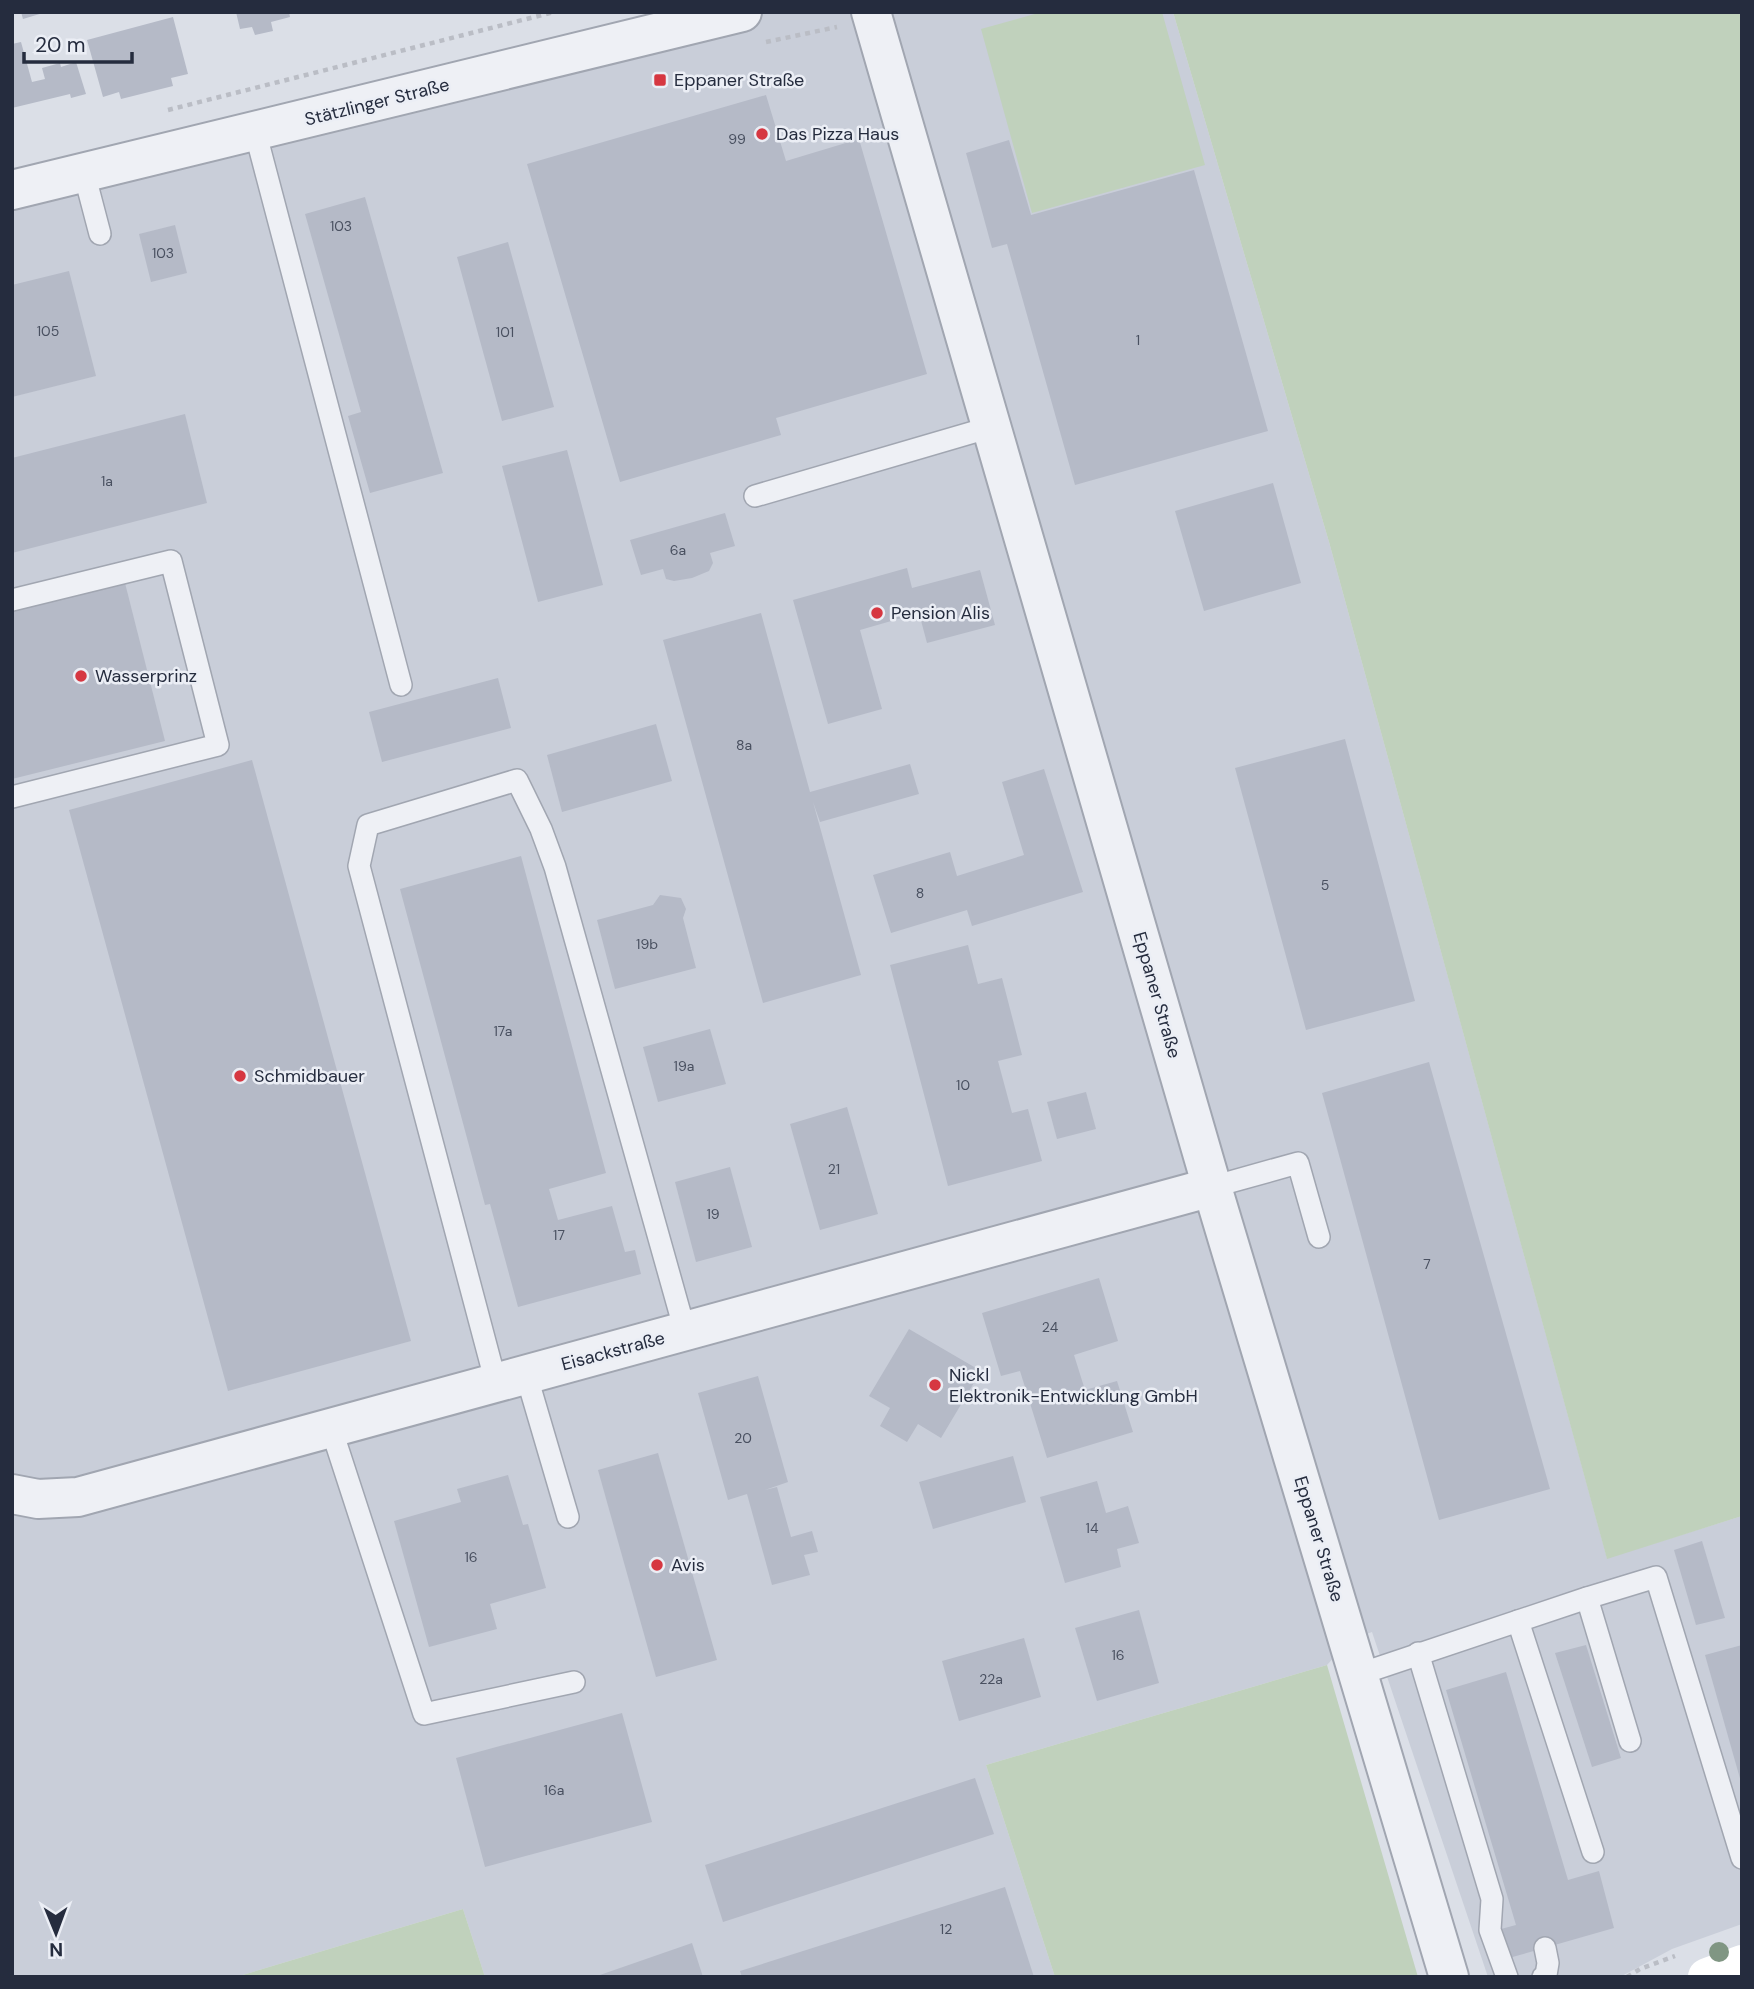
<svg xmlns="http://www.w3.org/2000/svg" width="1754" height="1989" font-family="'DM Sans',sans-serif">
  <rect width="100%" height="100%" fill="#dbdfe7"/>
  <polygon fill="#c9ced9" points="742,12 1173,12 1329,542 1607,1558 1742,1516 1742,1924 1672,1949 1620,1977 1488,1977 1372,1632 1350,1640 1327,1665 986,1765 1055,1977 485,1977 463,1909 236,1977 12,1977 12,190"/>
  <g fill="#c0d1bc">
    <polygon points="1042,12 1162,12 1205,165 1032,213 981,29"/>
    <polygon points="1173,12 1742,12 1742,1516 1607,1559 1329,542"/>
    <polygon points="1327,1665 1418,1977 1055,1977 986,1765"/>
    <polygon points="463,1909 485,1977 236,1977"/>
  </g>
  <g fill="#b5bac7">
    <polygon points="21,12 43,12 43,13 23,19"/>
    <polygon points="236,12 289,12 290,17 271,22 273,31 255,35 252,27 240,29"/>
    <polygon points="173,17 188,74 171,78 173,86 121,99 119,92 103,97 87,40"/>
    <polygon points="21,42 32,82 45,79 42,68 60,63 61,67 76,62 86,94 71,98 70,94 12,108 12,44"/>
    <polygon points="664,76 666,81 653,85 652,79"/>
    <polygon points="766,95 786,161 859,139 927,374 776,418 781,435 620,482 527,164"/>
    <polygon points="1009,140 1031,215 1194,170 1268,431 1075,485 1007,244 992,248 966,153"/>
    <polygon points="365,197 443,473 370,493 348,416 361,412 305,214"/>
    <polygon points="175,225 187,273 151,282 139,234"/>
    <polygon points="508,242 554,407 502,421 457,257"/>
    <polygon points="69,271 96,376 12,397 12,285"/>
    <polygon points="185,414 207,503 12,553 12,458"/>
    <polygon points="567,450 603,585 538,602 502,466"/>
    <polygon points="1273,483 1301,583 1204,611 1175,511"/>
    <polygon points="725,513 735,546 710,553 713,563 709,571 692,578 674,581 666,579 663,569 641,575 630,540"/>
    <polygon points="907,568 912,588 980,570 995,625 927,643 919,613 860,630 882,709 828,724 793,600"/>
    <polygon points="125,583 165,741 12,779 12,611"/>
    <polygon points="761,613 810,792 910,764 919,794 820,822 813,802 861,975 763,1003 663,640"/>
    <polygon points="498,678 511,728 382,762 369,712"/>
    <polygon points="656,724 672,781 562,812 547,755"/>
    <polygon points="1345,739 1415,1001 1306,1030 1235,768"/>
    <polygon points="252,760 411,1341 228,1391 69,810"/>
    <polygon points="1044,769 1083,892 972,926 967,910 891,933 873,875 950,852 957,876 1024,855 1002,782"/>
    <polygon points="521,856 606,1173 549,1189 558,1220 612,1206 625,1252 635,1250 641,1274 518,1307 490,1204 485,1205 400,889"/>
    <polygon points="660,895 681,898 686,909 683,918 696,968 615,989 597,920 653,905"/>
    <polygon points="968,945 978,984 1002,978 1022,1055 998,1061 1012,1113 1028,1109 1042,1161 948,1186 890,965"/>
    <polygon points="710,1029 726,1084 658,1102 643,1047"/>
    <polygon points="1429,1062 1550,1489 1439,1520 1322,1093"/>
    <polygon points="1086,1092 1096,1129 1057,1139 1047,1102"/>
    <polygon points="847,1107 878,1214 820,1230 790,1124"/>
    <polygon points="730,1167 752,1247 696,1262 675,1182"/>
    <polygon points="1099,1278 1118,1341 1074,1355 1085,1390 1117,1381 1133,1432 1047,1458 1020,1371 1001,1376 982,1313"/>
    <polygon points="909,1329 981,1371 941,1438 918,1424 907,1442 880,1426 890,1408 869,1396"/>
    <polygon points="758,1376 788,1482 765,1490 777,1487 791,1537 812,1531 818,1552 804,1555 810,1575 772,1585 747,1494 728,1500 698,1393"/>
    <polygon points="658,1453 717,1660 656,1677 598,1470"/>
    <polygon points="1013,1456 1026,1502 933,1529 919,1482"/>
    <polygon points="508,1475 523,1525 528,1524 546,1588 490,1604 497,1629 429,1647 394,1521 461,1502 457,1489"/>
    <polygon points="1097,1481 1106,1513 1128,1506 1139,1543 1117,1549 1121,1567 1065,1583 1040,1497"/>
    <polygon points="1702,1541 1725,1618 1696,1625 1674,1550"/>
    <polygon points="1139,1610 1159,1683 1097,1701 1075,1628"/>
    <polygon points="1024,1638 1041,1697 959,1721 942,1661"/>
    <polygon points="1586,1645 1621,1758 1592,1767 1555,1653"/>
    <polygon points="1742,1645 1742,1782 1741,1782 1705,1655"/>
    <polygon points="1506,1672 1568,1880 1599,1871 1614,1928 1509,1958 1501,1929 1516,1925 1446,1690"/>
    <polygon points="622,1713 652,1822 485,1867 456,1758"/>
    <polygon points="975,1778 994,1834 723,1922 705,1865"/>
    <polygon points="1005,1887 1034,1977 742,1977 740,1971"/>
    <polygon points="692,1943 703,1977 597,1977 597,1976"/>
  </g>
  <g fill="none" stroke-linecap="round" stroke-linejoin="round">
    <g stroke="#a1a6b1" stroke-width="24">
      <g id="service">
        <polyline points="255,131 401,685"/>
        <polyline points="84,173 100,234"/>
        <polyline points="755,496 991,427"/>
        <polyline points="12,600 171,561 218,745 12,797"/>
        <polyline points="1212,1187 1298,1163 1319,1237"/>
        <polyline points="526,1374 568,1517"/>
        <polyline points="496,1383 359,866 368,825 517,780 541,829 555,867 685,1331"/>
        <polyline points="331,1428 424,1714 574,1682"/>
        <polyline points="1587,1598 1656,1577 1742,1858"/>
        <polyline points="1518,1621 1593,1852"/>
        <polyline points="1418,1653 1492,1899 1490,1930 1507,1977"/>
        <polyline points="1360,1674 1587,1598 1630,1741"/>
        <polyline points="1543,1977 1546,1975 1548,1963 1545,1948"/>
      </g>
    </g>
    <g stroke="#a1a6b1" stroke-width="42">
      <g id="minor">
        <polyline points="871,12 1212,1187 1449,1977"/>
        <polyline points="12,190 742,12"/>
        <polyline points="12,1494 38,1499 78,1497 1212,1187"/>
      </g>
    </g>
    <g stroke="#babdc5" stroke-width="4.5" stroke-dasharray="5 5" stroke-linecap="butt">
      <polyline points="766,42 837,27"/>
      <polyline points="168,110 554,12"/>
      <polyline points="1627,1977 1640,1969 1675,1956"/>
    </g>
    <use href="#service" stroke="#eef0f5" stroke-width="21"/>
    <use href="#minor" stroke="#eef0f5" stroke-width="38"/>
    <polyline stroke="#fff" stroke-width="38" points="1707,1977 1742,1964"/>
  </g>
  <circle fill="#809683" cx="1719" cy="1952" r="10"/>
  <g fill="#d63741" stroke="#ebeef5" stroke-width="2.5">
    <rect x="653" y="73" width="14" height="14" rx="3.5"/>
    <circle cx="762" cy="134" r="7"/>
    <circle cx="877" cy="613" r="7"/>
    <circle cx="81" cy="676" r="7"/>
    <circle cx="240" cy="1076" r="7"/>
    <circle cx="935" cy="1385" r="7"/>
    <circle cx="657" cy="1565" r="7"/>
  </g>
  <g text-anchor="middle" stroke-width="5" stroke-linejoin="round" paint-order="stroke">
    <g font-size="14" fill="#495060">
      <text x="737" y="144">99</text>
      <text x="341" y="231">103</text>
      <text x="163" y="258">103</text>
      <text x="48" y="336">105</text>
      <text x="505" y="337">101</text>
      <text x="1138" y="345">1</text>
      <text x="107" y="486">1a</text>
      <text x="678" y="555">6a</text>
      <text x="744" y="750">8a</text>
      <text x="1325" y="890">5</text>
      <text x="920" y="898">8</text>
      <text x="647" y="949">19b</text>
      <text x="503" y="1036">17a</text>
      <text x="684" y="1071">19a</text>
      <text x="963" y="1090">10</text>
      <text x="834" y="1174">21</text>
      <text x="713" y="1219">19</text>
      <text x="559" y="1240">17</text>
      <text x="1427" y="1269">7</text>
      <text x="1050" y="1332">24</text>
      <text x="743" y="1443">20</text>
      <text x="1092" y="1533">14</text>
      <text x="471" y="1562">16</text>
      <text x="1118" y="1660">16</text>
      <text x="991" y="1684">22a</text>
      <text x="554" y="1795">16a</text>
      <text x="946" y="1934">12</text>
    </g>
    <g font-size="18" fill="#252c3e" stroke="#ebeef5" text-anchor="start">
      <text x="674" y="86">Eppaner Straße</text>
      <text x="776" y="140">Das Pizza Haus</text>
      <text x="891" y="619">Pension Alis</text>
      <text x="95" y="682">Wasserprinz</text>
      <text x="254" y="1082">Schmidbauer</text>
      <text x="949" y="1381">Nickl<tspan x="949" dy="21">Elektronik-Entwicklung GmbH</tspan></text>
      <text x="671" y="1571">Avis</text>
    </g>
    <g font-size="18" fill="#252c3e" stroke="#ebeef5">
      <text transform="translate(377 102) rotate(-14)" y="6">Stätzlinger Straße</text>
      <text transform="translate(1157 995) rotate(74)" y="6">Eppaner Straße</text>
      <text transform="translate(613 1351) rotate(-15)" y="6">Eisackstraße</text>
      <text transform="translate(1319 1539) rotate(73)" y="6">Eppaner Straße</text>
    </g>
  </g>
  <rect width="1754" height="1989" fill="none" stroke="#252c3e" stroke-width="28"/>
  <g transform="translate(56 1933) rotate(179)" stroke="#ebeef5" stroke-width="5" paint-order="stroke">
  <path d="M0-5L12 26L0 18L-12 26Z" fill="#252c3e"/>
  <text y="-10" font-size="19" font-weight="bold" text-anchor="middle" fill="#252c3e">N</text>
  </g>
  <path d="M24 52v10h108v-10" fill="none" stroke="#252c3e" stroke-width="3.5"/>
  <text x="35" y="52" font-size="21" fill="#252c3e" stroke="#ebeef5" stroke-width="5" paint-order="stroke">20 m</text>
</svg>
